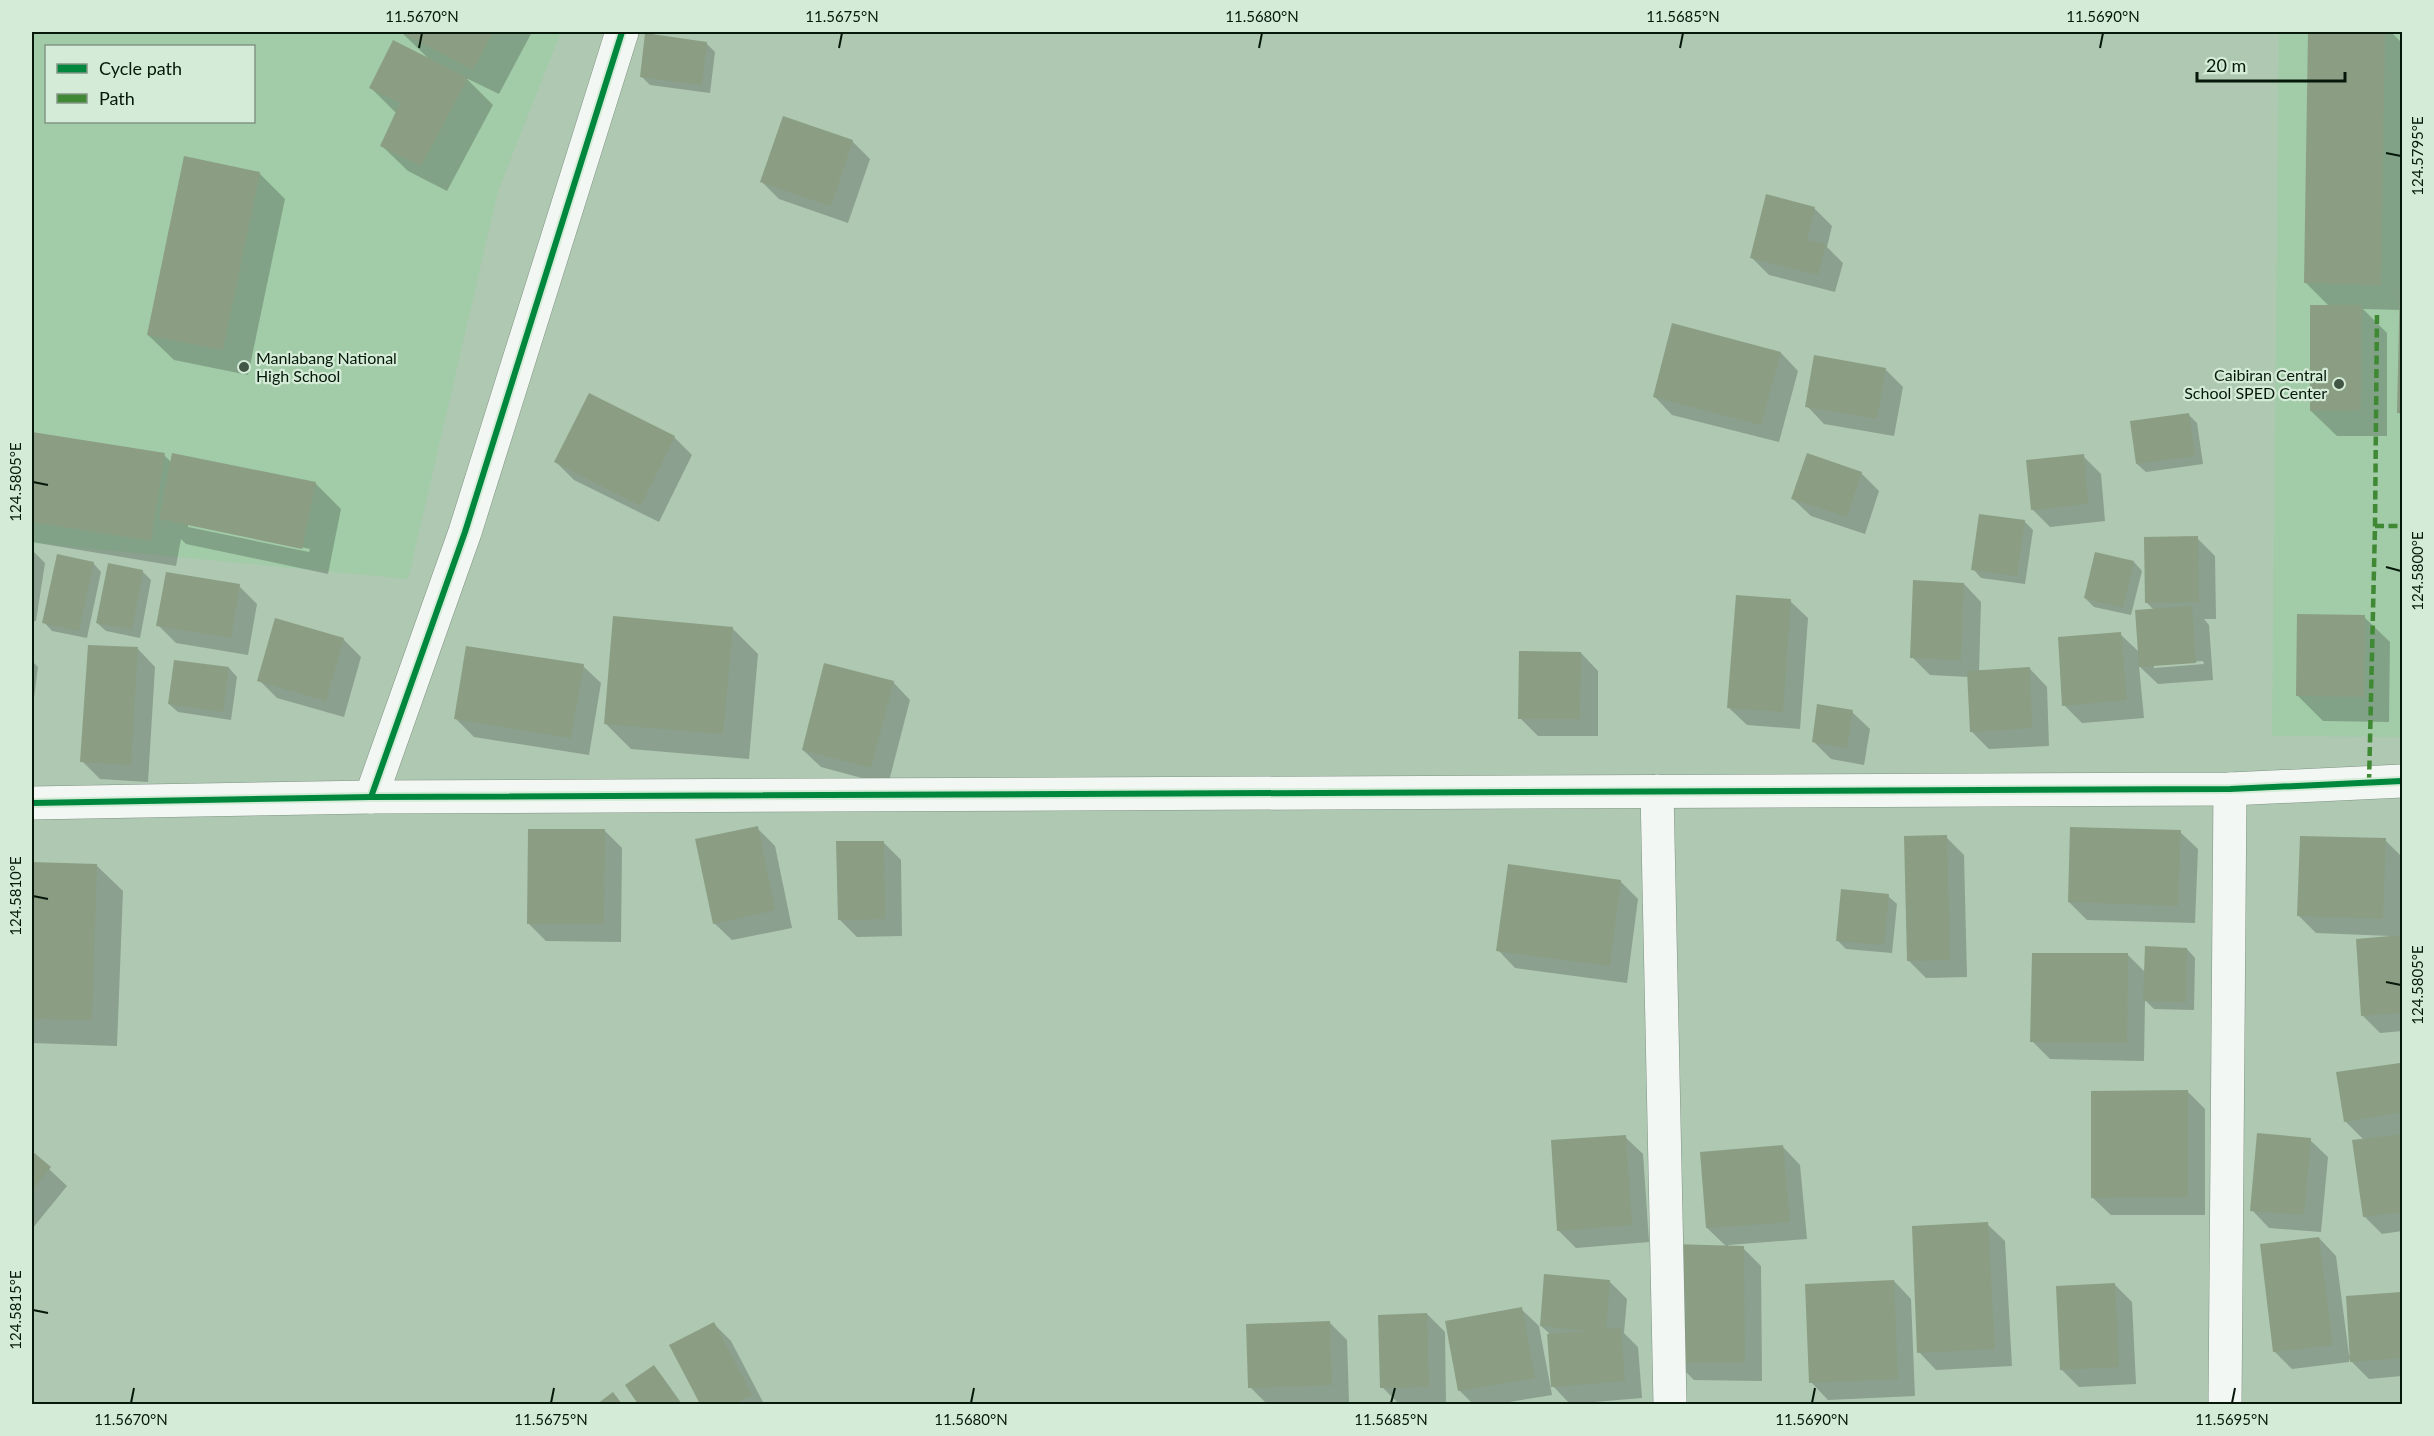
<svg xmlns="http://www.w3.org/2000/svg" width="2434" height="1436" font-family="Lato,sans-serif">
  <rect width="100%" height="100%" fill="#aec8b2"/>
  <g fill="#a2cba8" fill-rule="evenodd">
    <path d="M 32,32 L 561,32 L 498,191 L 408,579 L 32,543 ZM 46,46 L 254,46 L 254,122 L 46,122 Z"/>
    <polygon points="2279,32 2402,32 2402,737 2272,736"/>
  </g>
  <g fill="#0003" fill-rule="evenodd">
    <polygon points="401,32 532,32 499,94 466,78 493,105 447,191 408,171 382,146 396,113 371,88 429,59"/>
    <polygon points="2310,32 2391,32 2402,43 2402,416 2398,412 2400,310 2363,309 2387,333 2387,436 2337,436 2311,411 2330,307 2306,283"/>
    <polygon points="707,44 715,52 710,93 650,85 641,76"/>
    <polygon points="852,141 870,159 848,223 779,199 762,182"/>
    <polygon points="259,173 285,199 248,375 174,360 148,335"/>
    <polygon points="1767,196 1815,209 1832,226 1827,247 1843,263 1835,292 1769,275 1752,258"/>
    <polygon points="1781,353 1798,371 1779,442 1672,415 1655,397"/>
    <polygon points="1886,370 1903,387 1894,436 1824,424 1807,406"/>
    <polygon points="2188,414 2197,423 2203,464 2146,472 2137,464"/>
    <path d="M 32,433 L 164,455 L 172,463 L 316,484 L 341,509 L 328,574 L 186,544 L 181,539 L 176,566 L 32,542 ZM 188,524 L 310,549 L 309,552 L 188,527 Z"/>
    <polygon points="674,437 692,455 659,522 574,480 556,462"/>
    <polygon points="2083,456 2101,474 2105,521 2050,527 2032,509"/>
    <polygon points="1861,473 1879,491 1865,534 1811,516 1793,499"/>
    <polygon points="2024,521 2033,530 2025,584 1981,578 1973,569"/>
    <path d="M 2197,538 L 2215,556 L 2216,619 L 2204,619 L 2209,625 L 2213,680 L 2158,684 L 2139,666 L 2144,718 L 2082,723 L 2064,705 L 2120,634 L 2139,652 L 2154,610 L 2146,602 ZM 2203,661 L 2204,664 L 2154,668 L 2154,665 Z"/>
    <polygon points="32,550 45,563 36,621 32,621"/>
    <polygon points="2134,562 2142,571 2131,615 2094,607 2085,598"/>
    <polygon points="93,563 101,572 87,638 52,631 44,622"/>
    <polygon points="142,571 151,580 140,638 106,631 97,623"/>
    <polygon points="1964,584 1981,602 1979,672 2030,669 2047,687 2049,746 1989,749 1971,731 1969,677 1930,675 1912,657"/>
    <polygon points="239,586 257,604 248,655 176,643 158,625"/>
    <polygon points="1790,601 1808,618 1800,729 1747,725 1729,708"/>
    <polygon points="2364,617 2390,642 2389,722 2323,721 2297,695"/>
    <polygon points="732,628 758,654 749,759 631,749 605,723"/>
    <polygon points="343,639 361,657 344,717 277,698 259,680"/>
    <polygon points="138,649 155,667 148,782 100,779 82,761"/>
    <polygon points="1581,653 1598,671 1598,736 1538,736 1520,718"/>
    <polygon points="32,661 38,667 32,713"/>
    <polygon points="583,666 601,683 589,755 474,737 456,719"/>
    <polygon points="229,668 237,677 231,720 178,712 169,704"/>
    <polygon points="893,682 910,700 888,785 821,767 803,750"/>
    <polygon points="1852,712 1870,729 1864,765 1831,759 1813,741"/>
    <polygon points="757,828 775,846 792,928 732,940 714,923"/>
    <polygon points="604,830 622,848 621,942 546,941 528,923"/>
    <polygon points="2180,832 2198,849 2195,923 2087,920 2069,902"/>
    <polygon points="1946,837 1964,855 1967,977 1926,978 1909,961"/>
    <polygon points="2385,840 2402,857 2400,937 2402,937 2402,1031 2380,1033 2363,1016 2391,936 2316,933 2298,915"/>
    <polygon points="883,842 901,860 902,936 857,937 839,919"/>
    <polygon points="32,864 97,866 123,891 117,1046 32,1043"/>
    <polygon points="1620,881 1638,899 1627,983 1515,968 1498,950"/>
    <polygon points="1888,896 1897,904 1892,953 1846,949 1837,940"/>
    <polygon points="2187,949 2195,958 2194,1010 2154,1009 2145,1000 2144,1061 2050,1059 2032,1041 2128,955 2146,973"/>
    <polygon points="2400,1064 2402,1067 2402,1231 2382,1234 2364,1216 2364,1140 2345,1121"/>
    <polygon points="2187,1091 2205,1109 2205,1215 2111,1215 2093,1198"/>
    <polygon points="1625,1137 1643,1154 1649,1242 1576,1248 1558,1230"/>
    <polygon points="2310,1140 2328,1157 2321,1232 2269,1228 2252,1210"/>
    <polygon points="1783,1147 1800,1165 1807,1239 1728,1245 1728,1247 1743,1248 1761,1266 1762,1381 1694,1380 1676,1362 1727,1247 1707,1228"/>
    <polygon points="32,1153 67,1186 32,1229"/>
    <polygon points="1987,1224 2005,1241 2012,1366 1936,1370 1919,1352"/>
    <polygon points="2319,1238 2336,1256 2349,1355 2351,1355 2348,1297 2402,1293 2402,1376 2369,1379 2349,1359 2349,1362 2292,1369 2274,1351"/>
    <polygon points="1609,1281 1627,1299 1624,1333 1638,1347 1642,1398 1570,1404 1553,1386 1549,1333 1541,1326"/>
    <polygon points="1894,1281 1911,1299 1915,1396 1828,1400 1811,1382"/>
    <polygon points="2115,1285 2132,1302 2136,1384 2079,1387 2061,1369"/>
    <polygon points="1521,1309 1539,1326 1552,1395 1497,1404 1473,1404 1459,1390"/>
    <polygon points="1427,1314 1445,1332 1446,1404 1399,1404 1382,1387"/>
    <polygon points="1329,1322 1347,1340 1349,1402 1267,1404 1250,1387"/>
    <polygon points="713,1323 731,1341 764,1404 702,1404 671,1346"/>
    <polygon points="654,1367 662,1376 682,1404 640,1404 627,1385"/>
  </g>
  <g fill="#8b9e84">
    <polygon points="400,32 493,32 473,70"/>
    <polygon points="2308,32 2385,32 2381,285 2304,283"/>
    <polygon points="645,33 707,42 702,85 640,77"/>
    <polygon points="393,40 468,78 421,166 380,146 400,103 369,88"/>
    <polygon points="783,116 853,140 831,206 760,182"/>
    <polygon points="184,156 260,172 223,350 147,335"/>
    <polygon points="1766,194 1815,207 1807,240 1826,244 1818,275 1750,258"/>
    <polygon points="2401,234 2402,234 2402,413 2397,413"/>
    <polygon points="2310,305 2362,305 2361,410 2310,411"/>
    <polygon points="1672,323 1781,352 1761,425 1653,397"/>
    <polygon points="1814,355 1886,368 1877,419 1805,407"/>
    <polygon points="589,393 675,436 641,506 554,462"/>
    <polygon points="2189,413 2195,456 2136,464 2130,421"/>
    <polygon points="32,432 165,453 151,541 32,522"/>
    <polygon points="172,453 316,482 302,549 159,519"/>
    <polygon points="1807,453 1862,472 1847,517 1791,499"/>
    <polygon points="2084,454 2088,504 2031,510 2026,460"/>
    <polygon points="1979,514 2025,520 2017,576 1971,570"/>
    <polygon points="2198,536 2199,602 2145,603 2144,537"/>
    <polygon points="2095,552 2134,561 2123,608 2084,598"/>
    <polygon points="57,554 94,562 79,631 42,623"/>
    <polygon points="108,563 143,570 132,630 96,623"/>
    <polygon points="166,572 240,584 231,638 156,626"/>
    <polygon points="1913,580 1964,583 1961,660 1910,658"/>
    <polygon points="1736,595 1791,599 1783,712 1727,708"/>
    <polygon points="2192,606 2196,663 2139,667 2135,610"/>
    <polygon points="2297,614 2365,615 2364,697 2296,696"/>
    <polygon points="613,616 733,627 723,734 604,724"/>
    <polygon points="275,618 344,638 326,701 257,681"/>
    <polygon points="2121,632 2127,700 2062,706 2058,637"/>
    <polygon points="88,645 138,647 131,765 80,762"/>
    <polygon points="466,646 584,664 571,738 454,719"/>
    <polygon points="1519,651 1581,652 1580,719 1518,719"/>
    <polygon points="174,660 229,667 223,712 168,704"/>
    <polygon points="824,663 894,681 871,768 802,750"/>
    <polygon points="2030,667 2032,728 1970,732 1967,671"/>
    <polygon points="1817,704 1853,710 1847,748 1812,742"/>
    <polygon points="758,826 775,910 713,924 695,839"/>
    <polygon points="2070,827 2181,830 2178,906 2068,902"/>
    <polygon points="528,829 605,829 604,924 527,924"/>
    <polygon points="1947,835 1950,960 1907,961 1904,836"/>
    <polygon points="2300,836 2386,838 2383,919 2297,916"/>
    <polygon points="836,841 884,841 885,919 838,920"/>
    <polygon points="32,862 97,864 92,1020 32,1019"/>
    <polygon points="1508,864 1621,880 1610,966 1496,951"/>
    <polygon points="1841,889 1889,894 1884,945 1836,941"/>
    <polygon points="2402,935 2402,1013 2361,1016 2356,939"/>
    <polygon points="2145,946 2187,948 2186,1002 2143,1001"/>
    <polygon points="2032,953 2128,953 2127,1043 2030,1042"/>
    <polygon points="2400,1063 2402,1112 2344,1122 2336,1072"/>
    <polygon points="2188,1090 2188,1197 2091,1198 2091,1091"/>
    <polygon points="2257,1133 2311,1138 2304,1215 2250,1211"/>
    <polygon points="2402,1134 2402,1212 2363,1217 2352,1140"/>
    <polygon points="1626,1135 1632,1225 1557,1231 1551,1140"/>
    <polygon points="1783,1145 1790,1222 1706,1228 1700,1152"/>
    <polygon points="32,1151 51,1167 32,1190"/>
    <polygon points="1988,1222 1995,1349 1917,1353 1912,1226"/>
    <polygon points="2319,1237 2333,1345 2273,1352 2260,1244"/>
    <polygon points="1671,1244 1744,1246 1745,1363 1675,1363"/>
    <polygon points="1544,1274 1610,1280 1606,1329 1621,1328 1625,1381 1551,1387 1547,1334 1588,1331 1540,1326"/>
    <polygon points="1894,1280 1898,1379 1809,1383 1805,1284"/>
    <polygon points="2115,1283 2119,1367 2060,1370 2056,1286"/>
    <polygon points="2402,1292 2402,1358 2350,1362 2346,1296"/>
    <polygon points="1522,1307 1535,1378 1458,1391 1445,1321"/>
    <polygon points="1427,1313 1429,1387 1380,1388 1378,1315"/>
    <polygon points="1330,1321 1332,1385 1248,1388 1246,1324"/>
    <polygon points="714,1322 752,1395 734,1404 700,1404 669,1345"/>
    <polygon points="654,1365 680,1403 677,1404 638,1404 625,1385"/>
    <polygon points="613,1392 622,1404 597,1404"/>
  </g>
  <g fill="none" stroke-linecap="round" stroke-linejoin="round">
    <g stroke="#7f9483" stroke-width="34">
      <g id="street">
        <polyline points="1657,791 1670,1404"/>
        <polyline points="371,797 465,532 622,32"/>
        <polyline points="32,803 371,797 2230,789 2402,781"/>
        <polyline points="2225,1404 2230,789"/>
      </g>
    </g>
    <use href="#street" stroke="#f3f7f3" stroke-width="33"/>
    <g stroke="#3f8934" stroke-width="4.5" stroke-dasharray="9 4.5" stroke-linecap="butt">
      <polyline points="2375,526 2402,526"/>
      <polyline points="2369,783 2375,526 2377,313"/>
    </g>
    <g stroke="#d4ecd7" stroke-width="10">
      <g id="cycleway">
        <polyline points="371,797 465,532 622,32"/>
        <polyline points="32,803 371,797 2230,789 2402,781"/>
      </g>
    </g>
    <use href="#cycleway" stroke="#00873e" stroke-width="6"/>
  </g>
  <path fill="none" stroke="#061809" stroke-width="2" d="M 419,48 L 422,33M 839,48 L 842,33M 1259,48 L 1262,33M 1680,48 L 1683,33M 2100,48 L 2103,33M 2386,153 L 2401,156M 33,482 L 48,485M 2386,567 L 2401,571M 33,896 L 48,899M 2386,982 L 2401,985M 33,1310 L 48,1313M 131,1403 L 134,1388M 551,1403 L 554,1388M 971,1403 L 974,1388M 1391,1403 L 1395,1388M 1812,1403 L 1815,1388M 2232,1403 L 2235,1388"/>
  <g fill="#415644" stroke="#d4ecd7" stroke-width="2">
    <circle cx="244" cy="367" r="6"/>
    <circle cx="2339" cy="384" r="6"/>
  </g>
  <g text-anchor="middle" stroke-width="4.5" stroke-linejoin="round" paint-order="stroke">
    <g font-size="16" fill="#061809" stroke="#d4ecd7" text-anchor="start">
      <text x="256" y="364">Manlabang National<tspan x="256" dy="18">High School</tspan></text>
      <text x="2327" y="381" text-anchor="end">Caibiran Central<tspan x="2327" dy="18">School SPED Center</tspan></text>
    </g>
  </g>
  <rect width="2434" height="1436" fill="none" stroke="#d4ecd7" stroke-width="66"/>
  <rect x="45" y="45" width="210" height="78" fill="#d4ecd7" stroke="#829785" stroke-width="1.5"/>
  <rect x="57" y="64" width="30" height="9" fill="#00873e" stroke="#829785" stroke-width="1.5"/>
  <text x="99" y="75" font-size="18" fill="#061809">Cycle path</text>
  <rect x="57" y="94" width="30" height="9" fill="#3f8934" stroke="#829785" stroke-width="1.5"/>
  <text x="99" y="105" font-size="18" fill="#061809">Path</text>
  <path d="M2197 72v9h148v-9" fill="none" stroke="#061809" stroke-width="3"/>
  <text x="2206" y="72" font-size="18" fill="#061809" stroke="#d4ecd7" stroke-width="4.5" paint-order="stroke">20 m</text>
  <rect x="33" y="33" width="2368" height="1370" fill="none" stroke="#061809" stroke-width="2"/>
  <g font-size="15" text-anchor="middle" fill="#061809">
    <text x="422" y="22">11.5670°N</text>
    <text x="842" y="22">11.5675°N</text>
    <text x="1262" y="22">11.5680°N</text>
    <text x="1683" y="22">11.5685°N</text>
    <text x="2103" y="22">11.5690°N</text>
    <text transform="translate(2418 156) rotate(-90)" y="5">124.5795°E</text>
    <text transform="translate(16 482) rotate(-90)" y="5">124.5805°E</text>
    <text transform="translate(2418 571) rotate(-90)" y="5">124.5800°E</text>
    <text transform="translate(16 896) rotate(-90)" y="5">124.5810°E</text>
    <text transform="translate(2418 985) rotate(-90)" y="5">124.5805°E</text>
    <text transform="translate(16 1310) rotate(-90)" y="5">124.5815°E</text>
    <text x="131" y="1425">11.5670°N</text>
    <text x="551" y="1425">11.5675°N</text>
    <text x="971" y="1425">11.5680°N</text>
    <text x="1391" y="1425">11.5685°N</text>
    <text x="1812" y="1425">11.5690°N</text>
    <text x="2232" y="1425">11.5695°N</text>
  </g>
</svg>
